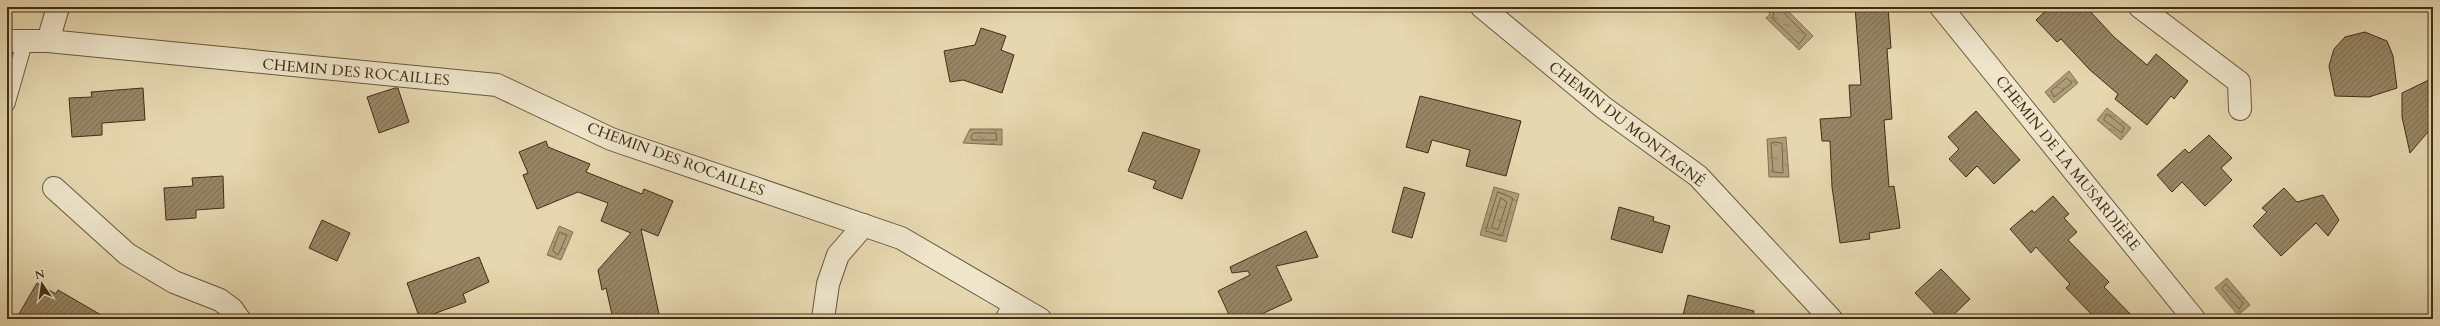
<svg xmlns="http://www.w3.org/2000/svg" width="2440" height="326" font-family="Cardo,serif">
  <defs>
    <pattern id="water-ripples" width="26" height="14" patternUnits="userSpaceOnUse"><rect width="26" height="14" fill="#ad9e7a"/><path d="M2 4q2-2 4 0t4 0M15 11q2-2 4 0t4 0" fill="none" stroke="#8e8163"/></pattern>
    <pattern id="building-hatch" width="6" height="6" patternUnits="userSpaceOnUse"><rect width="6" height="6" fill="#968665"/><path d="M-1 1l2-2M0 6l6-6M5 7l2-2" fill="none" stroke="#7c6e52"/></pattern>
  </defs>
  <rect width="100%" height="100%" fill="#e5d7af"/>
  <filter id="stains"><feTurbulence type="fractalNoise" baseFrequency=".005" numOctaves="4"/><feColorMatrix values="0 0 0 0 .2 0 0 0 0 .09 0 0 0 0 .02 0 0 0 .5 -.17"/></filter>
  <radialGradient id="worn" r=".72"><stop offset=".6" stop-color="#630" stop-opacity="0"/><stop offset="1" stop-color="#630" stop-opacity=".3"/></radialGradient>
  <g fill="url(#water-ripples)" stroke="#827151">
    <polygon points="1772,7 1784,7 1813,36 1799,50 1766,18 1770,14 1768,11"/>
    <polygon points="2069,71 2078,83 2054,103 2045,92"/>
    <polygon points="2107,108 2131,128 2121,140 2097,120"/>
    <polygon points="970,129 1002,129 1002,145 963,143"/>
    <polygon points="1786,137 1789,177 1769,177 1767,139"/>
    <polygon points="1494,187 1519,194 1506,242 1480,235"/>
    <polygon points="559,226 573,232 561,260 547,255"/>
    <polygon points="2227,278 2250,305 2238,315 2215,288"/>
  </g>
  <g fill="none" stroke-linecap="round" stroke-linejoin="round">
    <g stroke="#776647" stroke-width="1">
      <polyline points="1774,7 1773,19 1799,44 1806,35 1782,11 1781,7"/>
      <polygon points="2067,78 2072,83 2054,97 2051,91"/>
      <polygon points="2107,114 2124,127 2122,133 2104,120"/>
      <polygon points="974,133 996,133 997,140 972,140 971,137"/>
      <polygon points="1773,142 1782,143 1783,173 1773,172 1771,144"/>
      <polygon points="1498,192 1513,198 1502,236 1486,231"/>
      <polygon points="1501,198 1507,202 1498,230 1492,227"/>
      <polygon points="560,232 567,235 558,255 553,251"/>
      <polygon points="2226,284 2243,303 2239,309 2222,289"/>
    </g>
  </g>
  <g fill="url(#building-hatch)" stroke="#412e14">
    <polygon points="1855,7 1888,7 1891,48 1887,49 1892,119 1884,120 1889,187 1894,186 1900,228 1869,233 1870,239 1840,243 1832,187 1830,141 1822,141 1820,119 1851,117 1849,85 1861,85"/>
    <polygon points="2050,7 2086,7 2114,37 2147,65 2156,54 2188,81 2174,99 2171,96 2147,125 2115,99 2118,94 2090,70 2061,39 2057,42 2036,20"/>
    <polygon points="981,28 1006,36 1001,50 1014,55 1002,93 963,80 950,82 944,51 975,45"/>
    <polygon points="2365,32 2387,41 2393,56 2397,88 2369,97 2335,96 2329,66 2334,49 2345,37"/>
    <polygon points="2433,78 2433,126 2410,153 2402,117 2402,93"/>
    <polygon points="143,88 145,120 102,123 102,135 72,137 69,98 92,97 91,92"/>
    <polygon points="395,88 398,88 409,122 379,133 367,97"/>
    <polygon points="1420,96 1521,121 1506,176 1466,166 1470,150 1432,140 1428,153 1406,147"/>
    <polygon points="1976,111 2020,160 1994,184 1977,166 1966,177 1949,159 1959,149 1948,137"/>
    <polygon points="1143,132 1200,150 1182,199 1153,188 1156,181 1128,171"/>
    <polygon points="2209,135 2232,158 2221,168 2232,180 2205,206 2182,182 2172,192 2157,175 2185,149 2189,153"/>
    <polygon points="546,141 548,147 590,164 586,172 642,194 644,189 673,201 658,236 641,229 660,319 613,319 606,288 602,290 598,270 631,233 601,221 608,203 578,192 537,209 523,175 528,173 519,152"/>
    <polygon points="223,176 224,208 196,210 196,218 166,220 164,188 193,186 192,178"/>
    <polygon points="1404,187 1425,193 1412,238 1392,232"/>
    <polygon points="2284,188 2297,202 2323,195 2339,220 2328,236 2316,223 2281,256 2253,226 2267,212 2262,208"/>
    <polygon points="2053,196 2069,214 2064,218 2077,232 2068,240 2109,282 2104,287 2135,319 2096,319 2066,288 2070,284 2036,247 2031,253 2010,229 2032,210 2034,213"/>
    <polygon points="1619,207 1654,217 1653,221 1670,226 1662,253 1611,239"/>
    <polygon points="322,220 350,233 337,261 309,248"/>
    <polygon points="1306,231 1318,257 1276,266 1292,300 1251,319 1231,319 1218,291 1250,275 1248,271 1232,273 1230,267"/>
    <polygon points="479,257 489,282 463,294 466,302 420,319 407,283"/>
    <polygon points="1941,269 1970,299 1949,319 1940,319 1915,293"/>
    <polygon points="37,283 56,294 58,290 108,319 16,319"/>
    <polygon points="1688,295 1754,311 1753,319 1682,319"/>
  </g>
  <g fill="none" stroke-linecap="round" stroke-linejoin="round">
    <g stroke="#6a583b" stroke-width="17">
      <g id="service">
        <polyline points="7,104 25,41"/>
        <polyline points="1003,319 1011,302"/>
      </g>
    </g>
    <g stroke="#6a583b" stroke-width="24">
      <g id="minor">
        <polyline points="1482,7 1604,108 1698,176 1831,319"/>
        <polyline points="1941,7 2194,319"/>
        <polyline points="2140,7 2239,82 2240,109"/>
        <polyline points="7,41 48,41 497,85 611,139 901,238 1040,319"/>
        <polyline points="48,41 58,7"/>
        <polyline points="54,188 127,254 174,282 220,300 232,309 239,319"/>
        <polyline points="823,319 828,284 838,255 864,225"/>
      </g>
    </g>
    <use href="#service" stroke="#eee5cb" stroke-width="15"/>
    <use href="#minor" stroke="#eee5cb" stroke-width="22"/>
  </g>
  <g text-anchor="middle" stroke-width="3.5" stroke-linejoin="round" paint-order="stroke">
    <g font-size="15" fill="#412e14" stroke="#eee5cb">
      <text transform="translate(356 72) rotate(5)" y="5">CHEMIN DES ROCAILLES</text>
      <text transform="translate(1627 124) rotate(38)" y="5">CHEMIN DU MONTAGNÉ</text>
      <text transform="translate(676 159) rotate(20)" y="5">CHEMIN DES ROCAILLES</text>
      <text transform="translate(2068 163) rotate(51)" y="5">CHEMIN DE LA MUSARDIÈRE</text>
    </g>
  </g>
  <rect width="2440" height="326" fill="none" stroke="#e5d7af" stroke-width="24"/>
  <rect x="8" y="8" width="2424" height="310" fill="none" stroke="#412e14" stroke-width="2"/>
  <rect x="12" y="12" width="2416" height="302" fill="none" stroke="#412e14"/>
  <g transform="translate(42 284) rotate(347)" stroke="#eee5cb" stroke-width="3" paint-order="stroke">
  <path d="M0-3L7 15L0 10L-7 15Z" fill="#412e14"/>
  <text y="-6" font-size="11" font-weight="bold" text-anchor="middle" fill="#412e14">N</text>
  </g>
  <rect width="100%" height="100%" filter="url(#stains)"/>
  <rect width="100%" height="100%" fill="url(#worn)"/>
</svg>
